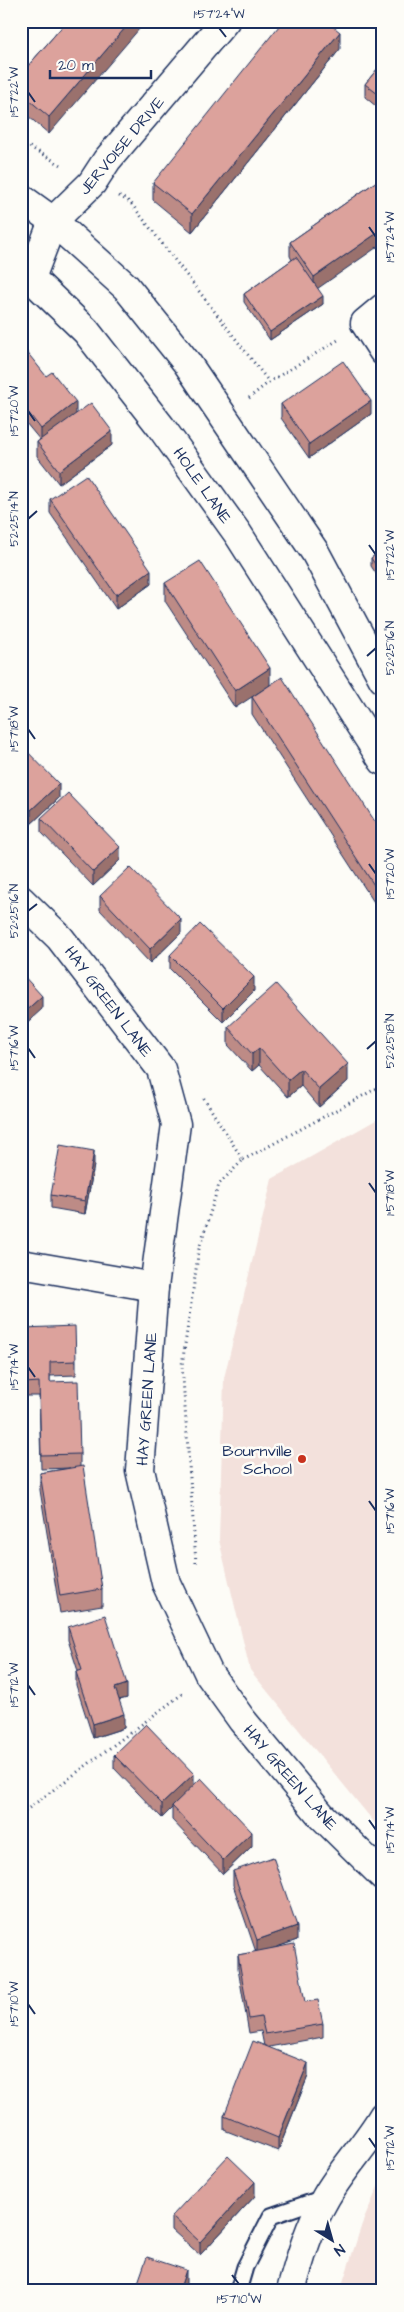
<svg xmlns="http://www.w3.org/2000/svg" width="404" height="2312" font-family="'Architects Daughter',sans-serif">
  <rect width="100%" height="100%" fill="#fdfcf7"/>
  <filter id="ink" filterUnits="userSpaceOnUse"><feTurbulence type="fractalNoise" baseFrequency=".02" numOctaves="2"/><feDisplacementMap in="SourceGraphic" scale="10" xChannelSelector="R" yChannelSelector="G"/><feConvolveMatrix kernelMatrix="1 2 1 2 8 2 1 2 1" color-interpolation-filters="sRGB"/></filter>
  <g filter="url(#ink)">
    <g fill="#f3e1dc">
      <polygon points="383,1116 383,1833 250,1670 219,1540 224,1378 272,1179"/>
      <polygon points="383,2175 383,2291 340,2291 362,2224"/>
    </g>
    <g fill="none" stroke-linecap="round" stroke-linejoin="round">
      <g stroke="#1b2f5e" stroke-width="19">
        <polyline id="lane" points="238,2291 245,2267 271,2216 326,2197"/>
      </g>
      <g stroke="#1b2f5e" stroke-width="31">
        <g id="street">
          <polyline points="225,21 107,160 92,183 53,221 31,278 86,331 161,427 238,534 383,761"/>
          <polyline points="21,198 53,221 126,287 187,363 315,552 383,679"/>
          <polyline points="383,308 365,323 383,351"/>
          <polyline points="21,900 60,938 161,1069 176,1124 154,1287 140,1470 166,1583 209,1674 242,1720 320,1814 383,1876"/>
          <polyline points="21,1264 154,1287"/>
          <path d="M 291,2291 C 300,2259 309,2226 326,2197 C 342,2169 366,2145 383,2116"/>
        </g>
      </g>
      <g stroke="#1b2f5e" stroke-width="3" stroke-dasharray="1 4" stroke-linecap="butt">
        <polyline points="21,142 63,166"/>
        <polyline points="119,196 130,202 269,382"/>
        <polyline points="249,398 269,382 338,340"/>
        <polyline points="243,1160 383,1085"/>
        <polyline points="196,1563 182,1365 199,1249 219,1184 243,1160 203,1097"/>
        <polyline points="21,1814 185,1692"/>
      </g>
      <use href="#lane" stroke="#fdfcf7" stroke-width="15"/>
      <use href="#street" stroke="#fdfcf7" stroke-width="28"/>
    </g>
    <g fill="#bd8b86" stroke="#1b2f5e">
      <polygon points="67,21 49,134 21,110 21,74"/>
      <polygon points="340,49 192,232 153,200 153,183"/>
      <polygon points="383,62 383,112 365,97 365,84"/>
      <polygon points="377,181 317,288 323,304 270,340 244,302 244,294 292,260 290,256 290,242"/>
      <polygon points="21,347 76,414 112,445 59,484 37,456 37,442 40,440 21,417"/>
      <polygon points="281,404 371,414 309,458 281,418"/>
      <polygon points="50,499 151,584 116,609 50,513"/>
      <polygon points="383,550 383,584 371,566 371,558"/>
      <polygon points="165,583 270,668 235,708 165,601"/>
      <polygon points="252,697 383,834 383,916 252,714"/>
      <polygon points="21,745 59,798 31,824 21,814"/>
      <polygon points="41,818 120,860 93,886 41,832"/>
      <polygon points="100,896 181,933 150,963 100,910"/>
      <polygon points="170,955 254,991 223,1022 170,969"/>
      <polygon points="228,1027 348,1081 319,1107 301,1086 288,1097 259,1065 252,1071 228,1045"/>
      <polygon points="94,1165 85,1214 51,1208 51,1195"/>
      <polygon points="23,1328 76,1361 76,1375 50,1376 50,1382 80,1454 80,1466 102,1589 102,1606 60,1613 40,1490 40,1473 70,1468 41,1469 39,1396 25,1396"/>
      <polygon points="68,1627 127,1698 119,1700 124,1728 93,1738 76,1685 76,1672 78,1671 68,1640"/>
      <polygon points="114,1755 194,1785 252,1846 223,1874 172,1820 172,1808 162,1818 114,1768"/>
      <polygon points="233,1871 297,1940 270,1949 305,2002 323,2024 323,2037 269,2047 308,2076 278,2151 224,2130 224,2116 264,2046 261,2031 249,2033 238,1969 238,1955 256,1952 233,1885"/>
      <polygon points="255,2196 200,2255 172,2230 172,2216"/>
    </g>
    <g fill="#9a716d" stroke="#1b2f5e">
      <polygon points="131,21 146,21 49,134 49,117"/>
      <polygon points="340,32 340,49 192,232 192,214"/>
      <polygon points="383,229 383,243 314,291 314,277"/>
      <polygon points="323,296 323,304 270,340 270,332"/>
      <polygon points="371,401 371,414 309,458 309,444"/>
      <polygon points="76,402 76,416 41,442 41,429"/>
      <polygon points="112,431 112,445 59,484 59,471"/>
      <polygon points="151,570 151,584 116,609 116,595"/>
      <polygon points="270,668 270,685 235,708 235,691"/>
      <polygon points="59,784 59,798 31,824 31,810"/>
      <polygon points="120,847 120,860 93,886 93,872"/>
      <polygon points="181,919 181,933 150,963 150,949"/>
      <polygon points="254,977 254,991 223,1022 223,1008"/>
      <polygon points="42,996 42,1009 21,1028 21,1015"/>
      <polygon points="259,1048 259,1065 252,1071 252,1054"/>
      <polygon points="348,1064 348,1081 319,1107 319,1089"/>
      <polygon points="301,1069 301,1086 288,1097 288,1080"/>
      <polygon points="94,1151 94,1165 85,1214 85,1201"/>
      <polygon points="127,1684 127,1698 115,1701 115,1688"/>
      <polygon points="124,1714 124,1728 93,1738 93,1724"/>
      <polygon points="194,1774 194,1787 172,1806 172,1808 162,1818 162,1804"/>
      <polygon points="252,1832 252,1846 223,1874 223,1860"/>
      <polygon points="24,1877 24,1891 21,1910 21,1896"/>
      <polygon points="297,1926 297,1940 257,1954 257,1940"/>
      <polygon points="308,2063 308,2076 278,2151 278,2138"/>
      <polygon points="255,2182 255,2196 200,2255 200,2242"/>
      <polygon points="186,2270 186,2284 184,2291 179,2291"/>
    </g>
    <g fill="#dca29c" stroke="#1b2f5e">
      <polygon points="67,21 131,21 49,117 21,93 21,74"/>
      <polygon points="283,21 326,21 340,32 192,214 153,183"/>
      <polygon points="383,62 383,98 365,84"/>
      <polygon points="377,181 383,190 383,229 314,277 290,242"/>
      <polygon points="296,257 323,296 270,332 244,294"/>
      <polygon points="22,346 46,376 52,372 76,402 41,429 21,403 21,347"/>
      <polygon points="343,361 371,401 309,444 281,404"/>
      <polygon points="91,403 112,431 59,471 37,442"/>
      <polygon points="86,475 151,570 116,595 50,499"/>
      <polygon points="383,550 383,576 371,558"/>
      <polygon points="200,561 270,668 235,691 165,583"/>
      <polygon points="282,677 383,834 383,899 252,697"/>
      <polygon points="21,745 59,784 31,810 21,800"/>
      <polygon points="68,793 120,847 93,872 41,818"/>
      <polygon points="130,867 181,919 150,949 100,896"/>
      <polygon points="200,924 254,977 223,1008 170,955"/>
      <polygon points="21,973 42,996 21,1015"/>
      <polygon points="276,984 348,1064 319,1089 301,1069 288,1080 259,1048 252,1054 228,1027"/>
      <polygon points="60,1145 94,1151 85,1201 51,1195"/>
      <polygon points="75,1326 76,1361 50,1362 50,1382 78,1381 80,1454 41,1455 39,1382 25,1383 23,1328"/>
      <polygon points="83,1466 102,1589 60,1596 40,1473"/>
      <polygon points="105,1615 127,1684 115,1688 124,1714 93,1724 76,1672 82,1670 68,1627"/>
      <polygon points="146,1724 194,1774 162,1804 114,1755"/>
      <polygon points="201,1778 252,1832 223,1860 172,1806"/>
      <polygon points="273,1857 297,1926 257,1940 233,1871"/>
      <polygon points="21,1877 24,1877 21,1896"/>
      <polygon points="294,1944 305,2002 318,2000 323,2024 265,2034 261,2017 249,2019 238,1955"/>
      <polygon points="253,2041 308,2063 278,2138 224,2116"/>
      <polygon points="228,2156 255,2182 200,2242 172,2216"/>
      <polygon points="147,2257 186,2270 179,2291 135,2291"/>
    </g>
  </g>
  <path fill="none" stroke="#1b2f5e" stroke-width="2" d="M 219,28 L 226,37M 28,92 L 35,102M 369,227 L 376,237M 28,411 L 35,421M 28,519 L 37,511M 369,545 L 376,555M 367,656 L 376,648M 28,729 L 35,739M 369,864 L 376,874M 28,911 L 37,904M 28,1048 L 35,1058M 367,1049 L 376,1041M 369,1183 L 376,1193M 28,1367 L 35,1377M 369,1501 L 376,1511M 28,1685 L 35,1695M 369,1820 L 376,1830M 28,2004 L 35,2014M 369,2138 L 376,2148M 232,2275 L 239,2284"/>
  <circle fill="#c8321e" stroke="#fdfcf7" stroke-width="2" cx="302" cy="1459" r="5"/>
  <g text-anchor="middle" stroke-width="5" stroke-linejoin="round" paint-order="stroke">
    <g font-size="16" fill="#1b2f5e" stroke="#fdfcf7">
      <text transform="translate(121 145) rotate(-50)" y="6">JERVOISE DRIVE</text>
      <text transform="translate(203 485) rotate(55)" y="6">HOLE LANE</text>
      <text transform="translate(109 1001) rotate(53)" y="6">HAY GREEN LANE</text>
      <text transform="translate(146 1399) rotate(-86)" y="6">HAY GREEN LANE</text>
      <text transform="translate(291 1777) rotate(49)" y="6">HAY GREEN LANE</text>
    </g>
    <g font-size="16" fill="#1b2f5e" stroke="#fdfcf7" text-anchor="end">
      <text x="292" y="1456">Bournville<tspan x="292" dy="18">School</tspan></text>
    </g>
  </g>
  <rect width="404" height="2312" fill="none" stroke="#fdfcf7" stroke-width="55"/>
  <g transform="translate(332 2240) rotate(143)" stroke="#fdfcf7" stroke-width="4" paint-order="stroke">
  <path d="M0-4L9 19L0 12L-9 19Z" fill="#1b2f5e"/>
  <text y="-8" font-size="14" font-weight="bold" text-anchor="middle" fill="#1b2f5e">N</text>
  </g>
  <path d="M50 70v8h101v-8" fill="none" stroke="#1b2f5e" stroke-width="2.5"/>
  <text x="58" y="70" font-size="15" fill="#1b2f5e" stroke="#fdfcf7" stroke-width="4" paint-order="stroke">20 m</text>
  <rect x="28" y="28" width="348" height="2256" fill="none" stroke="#1b2f5e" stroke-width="2"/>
  <g font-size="12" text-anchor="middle" fill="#1b2f5e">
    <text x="219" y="18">1°57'24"W</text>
    <text transform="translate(14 92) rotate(-90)" y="4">1°57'22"W</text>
    <text transform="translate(390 237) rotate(-90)" y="4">1°57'24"W</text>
    <text transform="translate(14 411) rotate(-90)" y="4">1°57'20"W</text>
    <text transform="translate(14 519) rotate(-90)" y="4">52°25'14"N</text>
    <text transform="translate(390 555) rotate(-90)" y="4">1°57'22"W</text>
    <text transform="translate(390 648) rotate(-90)" y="4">52°25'16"N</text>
    <text transform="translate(14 729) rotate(-90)" y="4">1°57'18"W</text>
    <text transform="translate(390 874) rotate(-90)" y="4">1°57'20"W</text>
    <text transform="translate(14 911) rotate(-90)" y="4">52°25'16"N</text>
    <text transform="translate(390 1041) rotate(-90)" y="4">52°25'18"N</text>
    <text transform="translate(14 1048) rotate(-90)" y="4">1°57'16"W</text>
    <text transform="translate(390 1193) rotate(-90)" y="4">1°57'18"W</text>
    <text transform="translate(14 1367) rotate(-90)" y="4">1°57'14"W</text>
    <text transform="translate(390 1511) rotate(-90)" y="4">1°57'16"W</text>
    <text transform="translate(14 1685) rotate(-90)" y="4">1°57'12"W</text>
    <text transform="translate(390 1830) rotate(-90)" y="4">1°57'14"W</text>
    <text transform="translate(14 2004) rotate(-90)" y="4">1°57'10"W</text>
    <text transform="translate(390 2148) rotate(-90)" y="4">1°57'12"W</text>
    <text x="239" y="2303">1°57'10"W</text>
  </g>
</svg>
